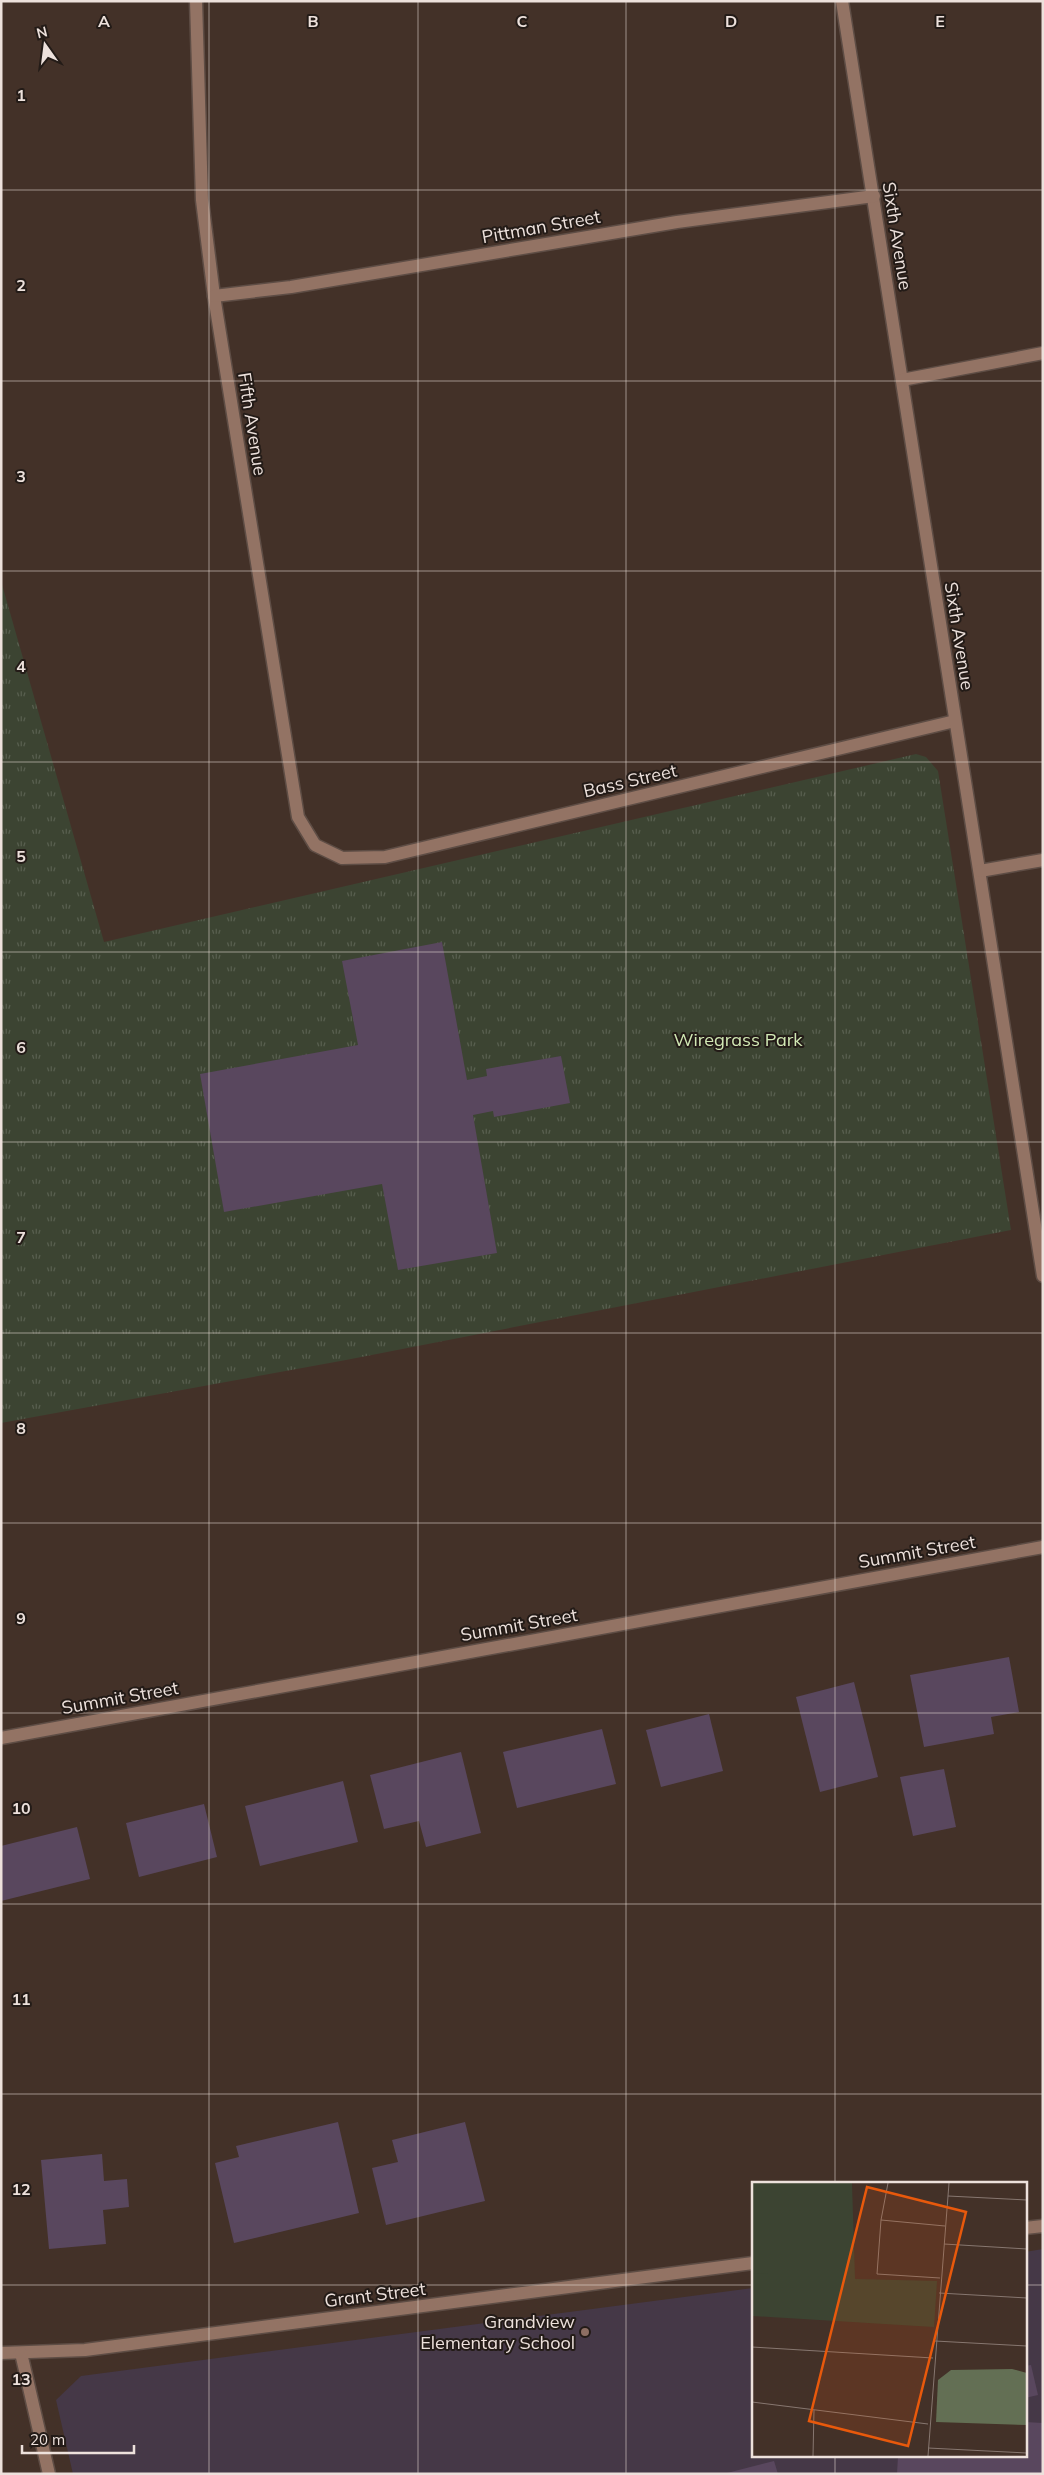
<svg xmlns="http://www.w3.org/2000/svg" width="1044" height="2475" font-family="Mulish,sans-serif">
  <defs>
    <pattern id="park-tufts" width="24" height="20" patternUnits="userSpaceOnUse" patternTransform="scale(1.25)"><rect width="24" height="20" fill="#3c4432"/><path d="M3 7l-1-3M5 7V3M7 7l1-3M15 17l-1-3M17 17v-4M19 17l1-3" fill="none" stroke="#585f4f"/></pattern>
  </defs>
  <rect width="100%" height="100%" fill="#433128"/>
  <polygon fill="#453847" points="1043,2249 1043,2474 73,2474 56,2400 81,2376 753,2288 753,2456 1025,2456 1025,2252"/>
  <polygon fill="url(#park-tufts)" points="1,581 104,942 916,754 926,757 938,771 1011,1230 346,1360 1,1423"/>
  <g fill="#59475e">
    <polygon points="442,942 467,1080 487,1076 486,1069 561,1056 570,1103 494,1117 493,1111 473,1115 497,1253 398,1270 382,1184 224,1212 200,1074 358,1045 342,961"/>
    <polygon points="1009,1657 1019,1712 991,1717 994,1734 924,1747 910,1675"/>
    <polygon points="854,1682 878,1777 820,1792 796,1697"/>
    <polygon points="709,1714 723,1771 661,1787 646,1730"/>
    <polygon points="602,1729 616,1784 517,1808 503,1752"/>
    <polygon points="461,1752 481,1833 426,1847 419,1821 384,1829 370,1775"/>
    <polygon points="944,1769 956,1827 913,1836 900,1777"/>
    <polygon points="343,1781 358,1842 260,1866 245,1806"/>
    <polygon points="204,1804 217,1857 139,1877 126,1823"/>
    <polygon points="77,1827 90,1879 1,1901 1,1846"/>
    <polygon points="338,2122 359,2213 234,2243 215,2163 239,2157 236,2146"/>
    <polygon points="465,2122 485,2201 386,2225 372,2168 398,2162 392,2140"/>
    <polygon points="102,2154 104,2181 127,2179 129,2207 103,2210 106,2244 49,2249 41,2160"/>
    <polygon points="1031,2365 1038,2395 1025,2398 1025,2366"/>
    <polygon points="1025,2422 1043,2423 1043,2474 897,2474 898,2456 1025,2456"/>
    <polygon points="774,2461 778,2474 727,2474 727,2473"/>
  </g>
  <g fill="none" stroke-linecap="round" stroke-linejoin="round">
    <g stroke="#5e4d45" stroke-width="15">
      <g id="minor">
        <polyline points="196,1 202,200 214,296 298,817 315,845 342,858 385,857 955,721"/>
        <polyline points="842,1 1043,1276"/>
        <polyline points="214,296 291,287 677,222 874,196"/>
        <polyline points="902,380 1043,353"/>
        <polyline points="980,871 1043,860"/>
        <polyline points="1,1738 1043,1547"/>
        <polyline points="1025,2228 1043,2226"/>
        <polyline points="1,2353 85,2350 753,2263"/>
        <polyline points="21,2353 49,2474"/>
      </g>
    </g>
    <use href="#minor" stroke="#937364" stroke-width="12"/>
  </g>
  <path fill="none" stroke="#ede1dc" stroke-width="1" stroke-opacity="0.55" d="M 209,1 L 209,2474M 418,1 L 418,2474M 626,1 L 626,2474M 835,1 L 835,2184M 1,190 L 1043,190M 1,381 L 1043,381M 1,571 L 1043,571M 1,762 L 1043,762M 1,952 L 1043,952M 1,1142 L 1043,1142M 1,1333 L 1043,1333M 1,1523 L 1043,1523M 1,1713 L 1043,1713M 1,1904 L 1043,1904M 1,2094 L 1043,2094M 1,2285 L 753,2285M 1025,2285 L 1043,2285M 835,2456 L 835,2474"/>
  <circle fill="#8d6e63" stroke="#231b17" stroke-width="2" cx="585" cy="2332" r="5"/>
  <g text-anchor="middle" stroke-width="4" stroke-linejoin="round" paint-order="stroke">
    <g font-size="18" fill="#ede1dc" stroke="#231b17">
      <text transform="translate(541 227) rotate(-10)" y="6">Pittman Street</text>
      <text transform="translate(897 236) rotate(81)" y="6">Sixth Avenue</text>
      <text transform="translate(252 424) rotate(81)" y="6">Fifth Avenue</text>
      <text transform="translate(959 636) rotate(81)" y="6">Sixth Avenue</text>
      <text transform="translate(630 781) rotate(-13)" y="6">Bass Street</text>
      <text transform="translate(917 1552) rotate(-10)" y="6">Summit Street</text>
      <text transform="translate(519 1625) rotate(-10)" y="6">Summit Street</text>
      <text transform="translate(120 1698) rotate(-10)" y="6">Summit Street</text>
      <text transform="translate(375 2295) rotate(-7)" y="6">Grant Street</text>
    </g>
    <g font-size="18" fill="#d1e8b4" stroke="#231b17">
      <text x="738" y="1046">Wiregrass Park</text>
    </g>
    <g font-size="18" fill="#ede1dc" stroke="#231b17" text-anchor="end">
      <text x="575" y="2328">Grandview<tspan x="575" dy="21">Elementary School</tspan></text>
    </g>
  </g>
  <g transform="translate(752 2182)">
    <rect width="275" height="275" fill="#433128"/>
    <path d="M 260,187 L 275,191 L 275,243 L 184,240 L 186,198 L 199,188 Z" fill="#636f54"/>
    <path d="M 0,1 L 100,1 L 103,97 L 185,99 L 182,145 L 0,134 Z" fill="#3c4432"/>
    <path d="M 0,31 L 16,31 L 16,92 L 0,91 Z" fill="#3c4432"/>
    <path fill="none" stroke="#877770" stroke-width="1" d="M 136,1 L 129,38 L 125,92 L 188,96M 196,14 L 275,18M 129,38 L 193,44M 192,62 L 275,67M 187,111 L 275,116M 183,159 L 275,164M 0,165 L 181,176M 0,220 L 176,242M 176,266 L 275,271M 61,274 L 62,228M 176,274 L 197,1"/>
    <path fill="#e8590c" fill-opacity="0.15" stroke="#e8590c" stroke-width="2.5" d="M 115,5 L 214,30 L 156,264 L 57,239 Z"/>
    <rect width="275" height="275" fill="none" stroke="#ede1dc" stroke-width="2.5"/>
  </g>
  <g font-size="16" text-anchor="middle" font-weight="bold" fill="#ede1dc" stroke="#231b17" stroke-width="4" stroke-linejoin="round" paint-order="stroke">
    <text x="104" y="27">A</text>
    <text x="313" y="27">B</text>
    <text x="522" y="27">C</text>
    <text x="731" y="27">D</text>
    <text x="940" y="27">E</text>
    <text x="21" y="101">1</text>
    <text x="21" y="291">2</text>
    <text x="21" y="482">3</text>
    <text x="21" y="672">4</text>
    <text x="21" y="862">5</text>
    <text x="21" y="1053">6</text>
    <text x="21" y="1243">7</text>
    <text x="21" y="1434">8</text>
    <text x="21" y="1624">9</text>
    <text x="21" y="1814">10</text>
    <text x="21" y="2005">11</text>
    <text x="21" y="2195">12</text>
    <text x="21" y="2385">13</text>
  </g>
  <rect width="1044" height="2475" fill="none" stroke="#ede1dc" stroke-width="5"/>
  <g transform="translate(45 45) rotate(346)" stroke="#231b17" stroke-width="4" paint-order="stroke">
  <path d="M0-4L9 19L0 12L-9 19Z" fill="#ede1dc"/>
  <text y="-8" font-size="14" font-weight="bold" text-anchor="middle" fill="#ede1dc">N</text>
  </g>
  <path d="M22 2445v8h112v-8" fill="none" stroke="#ede1dc" stroke-width="2.5"/>
  <text x="30" y="2445" font-size="15" fill="#ede1dc" stroke="#231b17" stroke-width="4" paint-order="stroke">20 m</text>
</svg>
